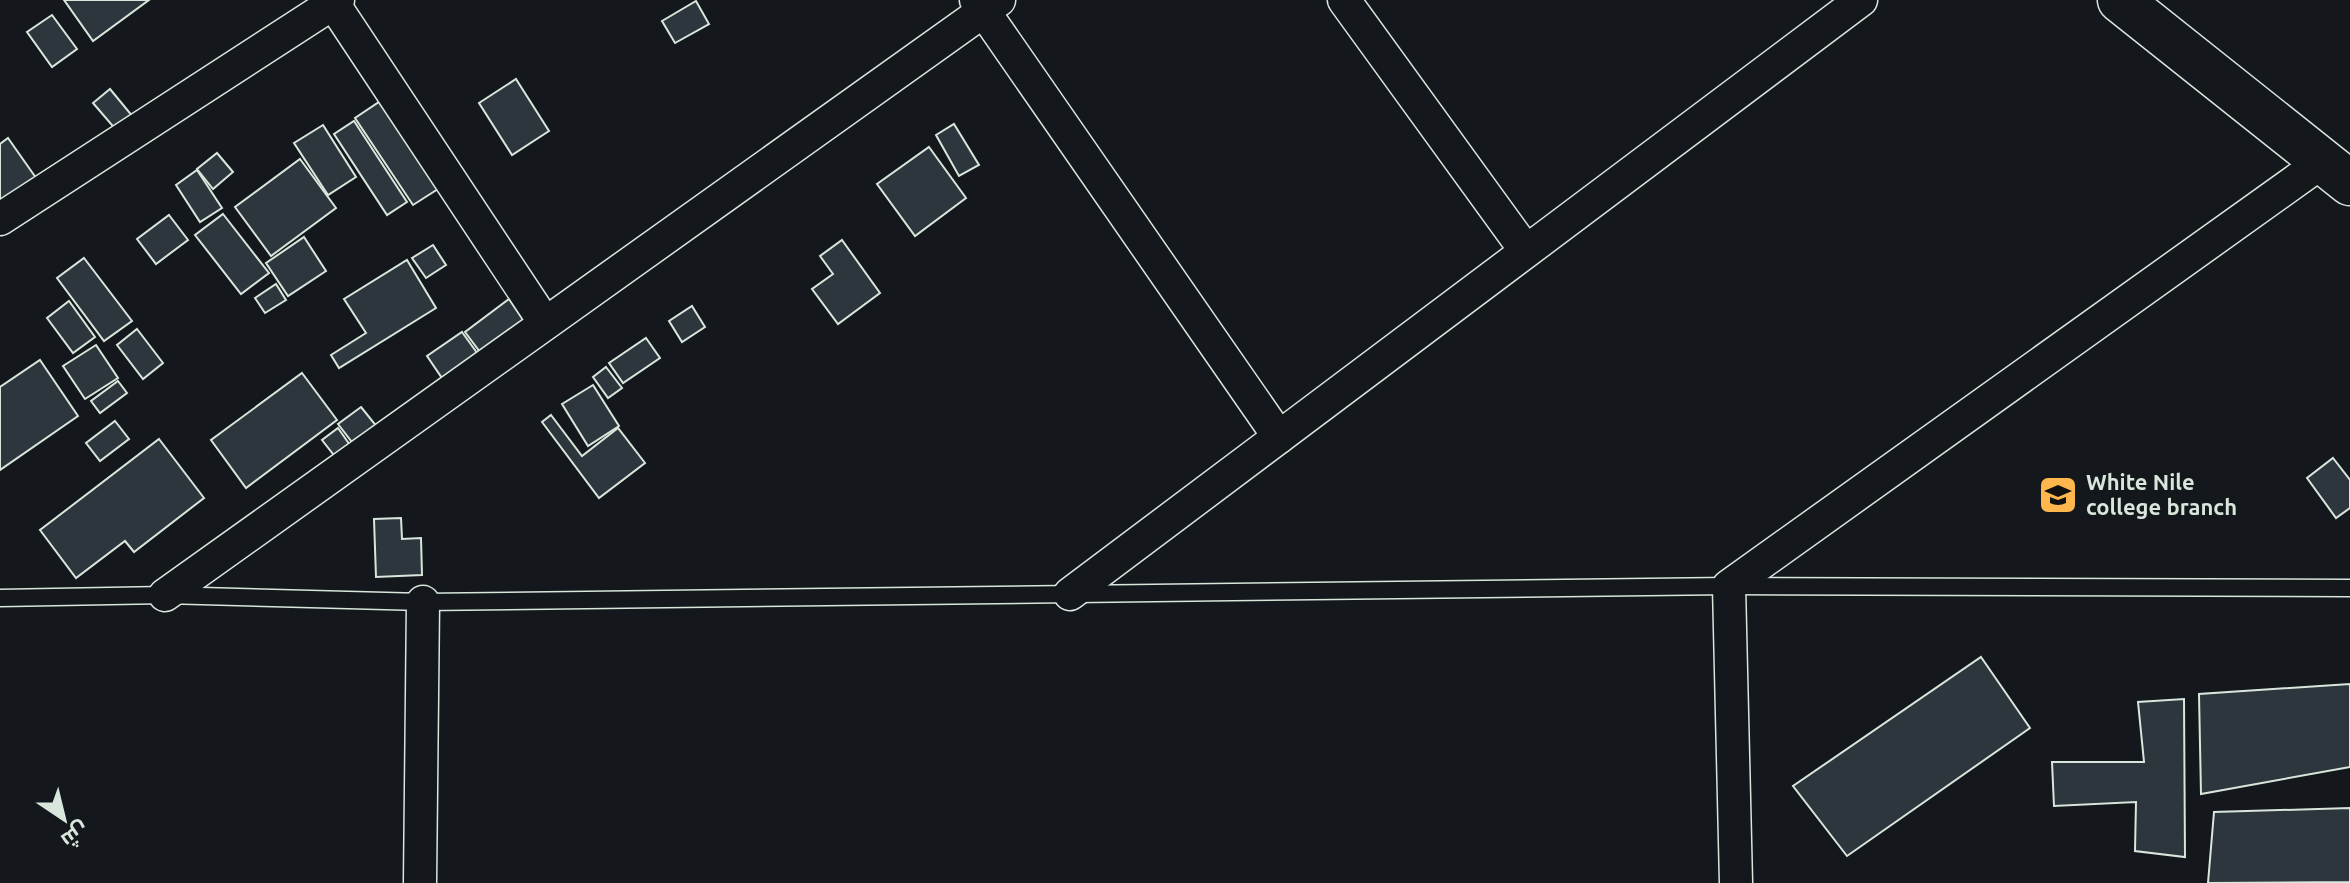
<svg xmlns="http://www.w3.org/2000/svg" width="2350" height="883" font-family="Ubuntu,Cairo,sans-serif">
  <rect width="100%" height="100%" fill="#14181c"/>
  <g fill="#2c363c" stroke="#d8e6dc" stroke-width="2">
    <polygon points="64,0 149,0 93,41"/>
    <polygon points="696,1 709,24 675,43 662,21"/>
    <polygon points="52,15 77,49 52,67 27,32"/>
    <polygon points="516,79 549,131 512,155 479,103"/>
    <polygon points="110,89 134,118 117,131 93,103"/>
    <polygon points="379,102 438,189 413,205 355,118"/>
    <polygon points="354,121 407,202 387,215 334,134"/>
    <polygon points="954,124 979,165 959,176 936,135"/>
    <polygon points="323,125 356,177 328,195 294,143"/>
    <polygon points="8,138 41,185 7,209 0,199 0,144"/>
    <polygon points="929,147 966,198 915,236 877,184"/>
    <polygon points="217,153 233,172 213,189 197,169"/>
    <polygon points="300,159 336,208 271,256 235,207"/>
    <polygon points="197,170 222,208 200,222 176,185"/>
    <polygon points="223,214 269,273 241,294 195,235"/>
    <polygon points="169,215 188,240 156,264 137,239"/>
    <polygon points="304,237 326,271 288,296 266,263"/>
    <polygon points="842,240 880,293 838,324 812,289 833,274 820,256"/>
    <polygon points="433,245 446,265 426,278 412,258"/>
    <polygon points="84,258 132,321 104,341 57,278"/>
    <polygon points="407,260 436,308 339,368 331,355 366,333 344,299"/>
    <polygon points="276,284 286,300 265,313 255,298"/>
    <polygon points="509,299 526,324 483,356 465,332"/>
    <polygon points="69,301 95,337 73,353 47,318"/>
    <polygon points="692,306 705,327 682,342 669,321"/>
    <polygon points="137,329 163,363 143,379 117,345"/>
    <polygon points="462,332 480,357 444,381 427,356"/>
    <polygon points="646,338 660,358 623,383 609,363"/>
    <polygon points="96,345 118,378 85,399 63,366"/>
    <polygon points="40,360 78,416 0,470 0,387"/>
    <polygon points="606,367 622,388 608,398 593,377"/>
    <polygon points="302,373 337,420 246,488 211,440"/>
    <polygon points="118,381 127,393 100,413 91,401"/>
    <polygon points="593,385 619,426 588,446 562,404"/>
    <polygon points="361,407 378,428 355,446 338,424"/>
    <polygon points="551,415 582,456 618,428 645,463 599,498 542,422"/>
    <polygon points="115,421 129,439 100,461 86,443"/>
    <polygon points="338,428 352,448 337,459 322,440"/>
    <polygon points="159,439 204,498 134,552 125,541 76,578 40,530"/>
    <polygon points="2333,458 2350,480 2350,508 2336,518 2307,478"/>
    <polygon points="401,518 402,539 421,538 422,575 376,577 374,519"/>
    <polygon points="1981,657 2030,728 1847,856 1793,786"/>
    <polygon points="2350,684 2350,767 2201,794 2199,694"/>
    <polygon points="2184,699 2185,857 2135,851 2136,802 2054,806 2052,762 2144,762 2138,702"/>
    <polygon points="2350,808 2350,882 2208,883 2214,812"/>
  </g>
  <g fill="none" stroke-linecap="round" stroke-linejoin="round">
    <g stroke="#d8e6dc" stroke-width="19">
      <polyline id="service" points="0,598 165,595 423,602 1729,586 2350,588"/>
    </g>
    <g stroke="#d8e6dc" stroke-width="35">
      <g id="minor">
        <polyline points="976,0 1279,437"/>
        <polyline points="1344,0 1526,251"/>
        <polyline points="333,3 545,323"/>
        <polyline points="0,219 338,0"/>
        <polyline points="1070,594 1861,0"/>
        <polyline points="165,595 999,0"/>
        <polyline points="420,883 423,602"/>
        <polyline points="1736,883 1729,586 2322,162"/>
      </g>
    </g>
    <g stroke="#d8e6dc" stroke-width="47">
      <polyline id="secondary" points="2120,0 2350,183"/>
    </g>
    <use href="#service" stroke="#14181c" stroke-width="16"/>
    <use href="#minor" stroke="#14181c" stroke-width="32"/>
    <use href="#secondary" stroke="#14181c" stroke-width="44"/>
  </g>
  <defs>
    <g id="university-square" transform="scale(2)"><rect x="-9" y="-9" width="18" height="18" rx="4" fill="#ffb74d" stroke="#14181c"/><path d="M0-5L7-2L0 1L-7-2ZM-4 1L0 2.5L4 1V4Q0 6-4 4Z" fill="#111"/></g>
  </defs>
  <g fill-rule="evenodd">
    <use href="#university-square" x="2058" y="495"/>
  </g>
  <g text-anchor="middle" stroke-width="6" stroke-linejoin="round" paint-order="stroke">
    <g font-size="22" font-weight="bold" fill="#d8e6dc" stroke="#14181c" text-anchor="start">
      <text x="2086" y="490">White Nile<tspan x="2086" dy="25">college branch</tspan></text>
    </g>
  </g>
  <g transform="translate(64 819) rotate(145)" stroke="#14181c" stroke-width="6" paint-order="stroke">
  <path d="M0-6L14 30L0 20L-14 30Z" fill="#d8e6dc"/>
  <text y="-12" font-size="22" font-weight="bold" text-anchor="middle" fill="#d8e6dc">ش</text>
  </g>
</svg>
